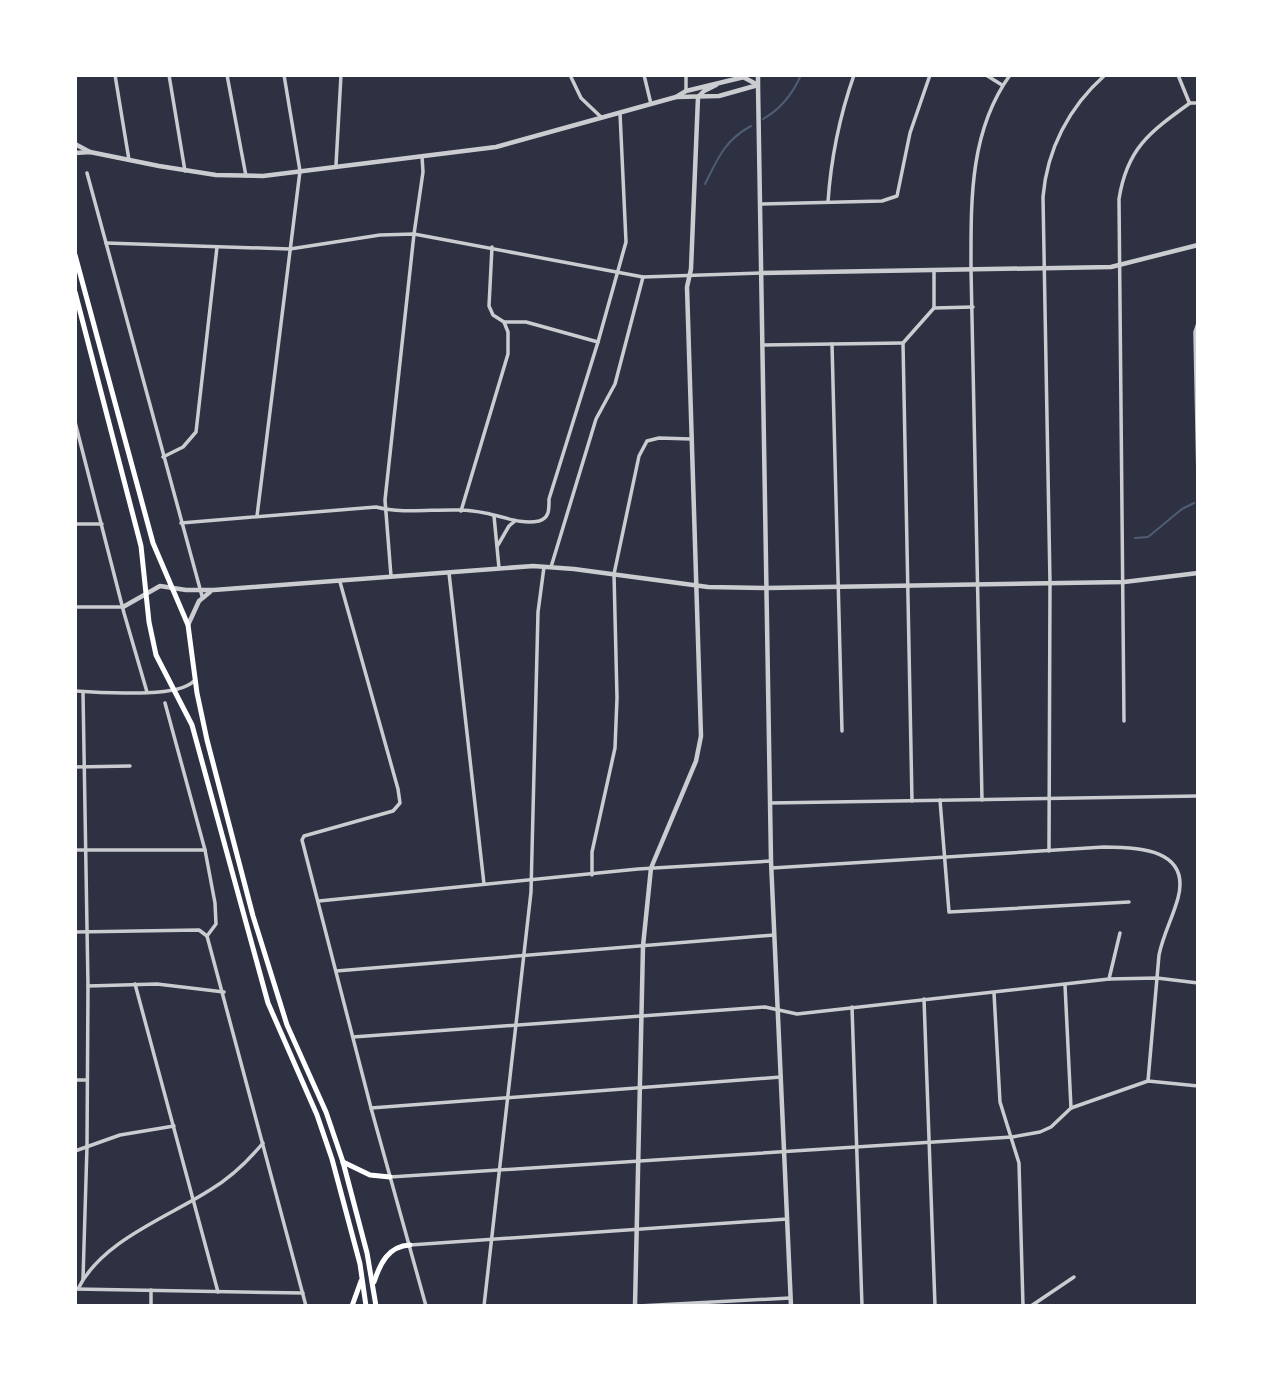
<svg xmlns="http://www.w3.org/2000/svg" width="1273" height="1381" font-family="Jost,sans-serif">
  <rect width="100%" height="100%" fill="#2d3142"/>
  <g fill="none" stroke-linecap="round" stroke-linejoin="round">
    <g stroke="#4f5d75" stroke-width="2">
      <path d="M 763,119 C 781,109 793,93 801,75"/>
      <path d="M 705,184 C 718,158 725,140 751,126"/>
      <polyline points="1135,538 1148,537 1182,509 1194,503"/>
    </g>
    <g stroke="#caccd0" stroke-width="3.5">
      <polyline points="115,75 129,160"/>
      <polyline points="169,75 185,171"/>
      <polyline points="227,75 246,176"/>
      <polyline points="570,75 581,98 601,117"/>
      <polyline points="644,75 651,104"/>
      <polyline points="986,75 1002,85"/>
      <polyline points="1178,75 1189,102"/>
      <polyline points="686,91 686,75"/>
      <polyline points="1190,103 1198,103"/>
      <polyline points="336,165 341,75"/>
      <polyline points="87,173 202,596"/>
      <path d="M 828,202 C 831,157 839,118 854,75"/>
      <polyline points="760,204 882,201 897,196 910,133 930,75"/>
      <polyline points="106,243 290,249 380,235 414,234 643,277 761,273"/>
      <polyline points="492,247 489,306 493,315 504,322 526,322 598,342"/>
      <polyline points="934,308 934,270"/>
      <polyline points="1198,323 1195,332 1198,480"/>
      <polyline points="832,344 842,731"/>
      <polyline points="763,345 903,343"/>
      <polyline points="75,422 124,613 147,692"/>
      <polyline points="163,457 183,447 196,432 217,247"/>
      <polyline points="461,511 508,354 508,332 504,322"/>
      <polyline points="257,516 300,171 284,75"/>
      <polyline points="494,516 499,568"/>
      <path d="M 181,523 L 376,507 C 411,516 449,505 485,513 C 502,516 521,525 539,521 C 550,518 549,508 549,499 L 598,342 L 626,242 L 620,113"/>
      <polyline points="75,524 102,524"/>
      <polyline points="498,545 509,526 515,521"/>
      <polyline points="551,567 596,419 615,384 643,277"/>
      <polyline points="449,573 484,884"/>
      <polyline points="391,576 385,500 414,234 423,172 422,156"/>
      <polyline points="340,582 398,789 400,803 393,811 304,836 302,840 371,1108 426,1306"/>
      <polyline points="75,607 123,607"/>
      <path d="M 75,691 C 102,692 176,699 194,681"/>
      <polyline points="83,692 88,986 87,1146 83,1279"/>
      <polyline points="165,703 205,850 215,903 216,924 207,936"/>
      <path d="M 1124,721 L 1119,199 C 1127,148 1150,132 1190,103"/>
      <polyline points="75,767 130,766"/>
      <polyline points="940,800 949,912 1129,902"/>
      <path d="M 982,800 L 971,269 C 971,202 969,132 1010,75"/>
      <polyline points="912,801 903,343 934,308 973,307"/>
      <polyline points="770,803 1198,796"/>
      <polyline points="75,850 205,850"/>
      <path d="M 1049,851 L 1050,583 L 1043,197 C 1047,149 1069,107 1105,75"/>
      <path d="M 772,868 L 1104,847 C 1138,847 1191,849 1178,898 C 1173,917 1163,935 1159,955 L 1148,1081"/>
      <polyline points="592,875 592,852 615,748 617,698 614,574 639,456 647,441 659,438 691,439"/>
      <polyline points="319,901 638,869 771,861"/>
      <polyline points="75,932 199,930 207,936"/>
      <polyline points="207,936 306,1306"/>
      <polyline points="336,971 774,935"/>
      <polyline points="1109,979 1120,933"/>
      <polyline points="135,984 218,1292"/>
      <polyline points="1065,985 1071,1108"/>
      <polyline points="88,986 157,984 224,992"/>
      <polyline points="994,993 1000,1102 1019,1163 1023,1306"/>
      <polyline points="924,999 935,1306"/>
      <polyline points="852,1007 862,1306"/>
      <polyline points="353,1037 765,1007 797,1014 1109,979 1157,978 1198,983"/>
      <polyline points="75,1080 87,1080"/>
      <polyline points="371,1108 781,1077"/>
      <polyline points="75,1151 120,1135 174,1126"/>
      <polyline points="390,1177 1012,1137 1040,1132 1051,1127 1071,1108 1148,1081 1198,1086"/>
      <polyline points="410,1245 787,1219"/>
      <polyline points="75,1289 303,1293"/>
      <path d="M 78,1289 C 101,1241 168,1217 210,1190 C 230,1178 248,1161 263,1143"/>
      <polyline points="151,1306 151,1290"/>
      <polyline points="484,1306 531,892 538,612 544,567"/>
      <polyline points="638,1306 790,1298"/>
      <polyline points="1031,1306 1074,1277"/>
    </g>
    <g stroke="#caccd0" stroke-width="4.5">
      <polyline points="743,77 758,85 771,861 791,1306"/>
      <polyline points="676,97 686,91 744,77"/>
      <polyline points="75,144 90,152"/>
      <polyline points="75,153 90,152 159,166 216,175 263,176 496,147 676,97 719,96 758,85 758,75"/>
      <polyline points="761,273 1111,267 1198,245"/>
      <polyline points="123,607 160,586 186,590 214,590 533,566 574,569 708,587 767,588 1124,582 1198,573"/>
      <polyline points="188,625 199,601 210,592"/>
      <polyline points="635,1306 643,946 651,868 696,761 701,736 687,287 691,269 698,97 704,91 716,85"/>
    </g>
    <g stroke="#fff" stroke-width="5">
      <polyline points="75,255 153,543 188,625 197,693 207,740 253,916 287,1025 326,1112 343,1162 367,1253 376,1306"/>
      <polyline points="75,292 141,546 149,622 156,655 192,725 268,1003 317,1115 332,1159 360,1264 366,1306"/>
      <polyline points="343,1162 370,1175 390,1177"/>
      <path d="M 374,1282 C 380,1264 388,1246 410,1245"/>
      <polyline points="352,1306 361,1281"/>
    </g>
  </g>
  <rect width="1273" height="1381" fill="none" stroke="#ffffff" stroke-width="154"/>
</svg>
